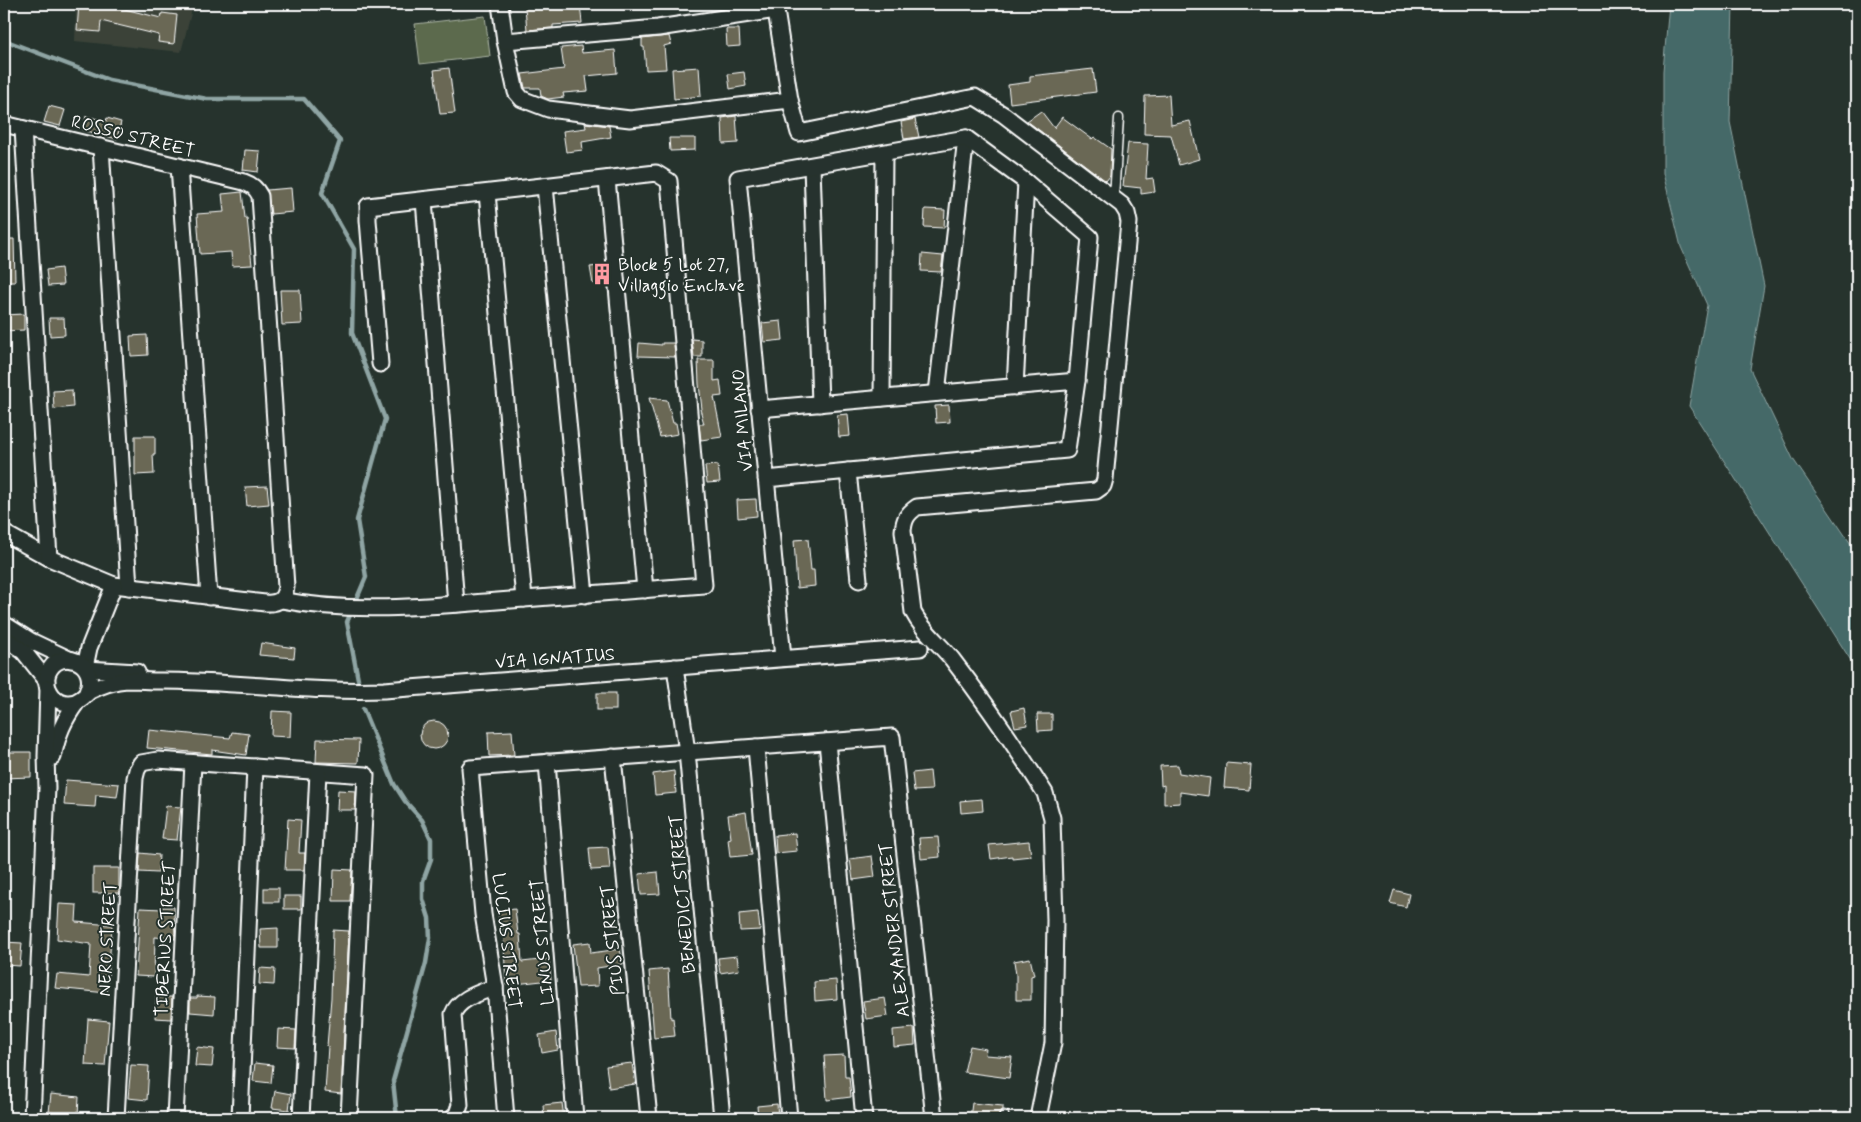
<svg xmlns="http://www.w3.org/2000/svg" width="1861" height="1122" font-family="Mynerve,sans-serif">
  <rect width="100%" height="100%" fill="#26332d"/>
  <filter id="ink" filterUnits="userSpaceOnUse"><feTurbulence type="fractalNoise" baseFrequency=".02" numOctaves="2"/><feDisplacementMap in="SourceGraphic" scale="10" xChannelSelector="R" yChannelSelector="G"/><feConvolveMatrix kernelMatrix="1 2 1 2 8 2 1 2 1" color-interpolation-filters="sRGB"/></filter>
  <g filter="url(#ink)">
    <polygon fill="#3a4339" points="76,4 182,4 193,6 181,52 75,41"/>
    <polygon fill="#5b6b4d" stroke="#adb5a6" points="485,16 490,56 420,64 415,24"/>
    <polygon fill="#446967" stroke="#8fa5a4" points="1669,4 1733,4 1730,122 1764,286 1750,369 1793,459 1857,553 1857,670 1689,406 1707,305 1681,247 1663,173 1663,71"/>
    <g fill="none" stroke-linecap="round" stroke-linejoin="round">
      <g stroke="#8fa5a4" stroke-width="4.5">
        <polyline points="4,40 109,80 207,99 304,99 340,141 322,193 354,249 352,333 385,419 357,520 366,577 347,622 358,679"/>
        <polyline points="363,709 394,784 405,801 422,820 431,839 431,859 423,881 423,899 429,918 430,938 426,963 393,1081 397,1118"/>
      </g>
    </g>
    <g fill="#6a6854" stroke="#fff">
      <polygon points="79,4 104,4 161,18 162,13 177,15 174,44 158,42 159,35 101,21 100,32 77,30"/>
      <polygon points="565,4 580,4 582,23 553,25 553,28 527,30 525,8"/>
      <polygon points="726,29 739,29 740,46 727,47"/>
      <polygon points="669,36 671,44 664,46 666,69 646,70 644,47 642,47 642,39"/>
      <polygon points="581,46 582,53 615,50 617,73 586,76 588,91 563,93 564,97 548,99 541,96 540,88 525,88 522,74 564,69 561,48"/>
      <polygon points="699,67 701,96 674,99 672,69"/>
      <polygon points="449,68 455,113 440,114 434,70"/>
      <polygon points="1093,69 1096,92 1010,103 1008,85 1030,82 1030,76"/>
      <polygon points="744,72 746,86 730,89 728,74"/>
      <polygon points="1169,95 1171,125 1190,121 1199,159 1179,165 1171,135 1144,134 1145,96"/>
      <polygon points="49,106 65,110 60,126 44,122"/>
      <polygon points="1041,111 1054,128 1062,117 1092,139 1094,137 1111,149 1110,176 1106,181 1027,121"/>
      <polygon points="86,116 106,121 107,118 121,122 117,139 83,130"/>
      <polygon points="736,116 738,143 723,144 722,118"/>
      <polygon points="915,119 919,137 904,139 901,122"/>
      <polygon points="585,123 609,126 611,137 582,142 583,150 566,152 563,131 586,128"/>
      <polygon points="669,138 695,138 695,150 670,151"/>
      <polygon points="1128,143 1148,144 1146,179 1153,178 1155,192 1141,194 1141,188 1123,186"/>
      <polygon points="245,150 260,151 258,172 243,170"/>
      <polygon points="291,188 293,212 271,214 267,190"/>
      <polygon points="242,192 245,218 247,218 252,265 232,266 231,252 200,254 197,214 224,212 222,194"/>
      <polygon points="925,209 945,210 944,228 924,227"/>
      <polygon points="4,239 14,239 15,282 4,282"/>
      <polygon points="922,254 943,256 941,272 921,271"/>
      <polygon points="606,265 607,282 593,284 590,267"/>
      <polygon points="61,268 63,285 48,286 46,270"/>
      <polygon points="280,290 300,290 302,324 282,325"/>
      <polygon points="24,314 24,330 4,331 4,315"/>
      <polygon points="49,318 64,318 65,335 50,336"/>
      <polygon points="781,321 783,340 764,342 762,323"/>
      <polygon points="147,335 148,355 131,356 130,336"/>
      <polygon points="692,339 702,340 702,357 694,357"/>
      <polygon points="639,343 662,345 662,343 674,343 675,357 638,356"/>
      <polygon points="698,360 714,360 714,381 720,380 722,396 714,397 722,437 701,440 699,424 704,424 700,409 702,409 699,384"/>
      <polygon points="72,390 73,407 54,409 53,391"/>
      <polygon points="649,398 667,400 673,423 676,423 678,434 660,437"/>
      <polygon points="949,405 950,422 936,423 935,406"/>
      <polygon points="848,414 850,436 839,437 837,415"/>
      <polygon points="135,436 155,436 155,454 153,454 154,474 135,475"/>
      <polygon points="718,465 720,482 707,483 705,466"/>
      <polygon points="267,486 269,504 247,506 245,487"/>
      <polygon points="756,499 757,516 738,518 737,500"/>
      <polygon points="808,539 811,570 814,570 815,586 797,588 794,540"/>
      <polygon points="261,643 295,648 294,658 259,655"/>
      <rect x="597" y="693" width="19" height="17"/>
      <polygon points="1024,708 1027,725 1015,727 1011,711"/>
      <polygon points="272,711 291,712 290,737 271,736"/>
      <polygon points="1037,714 1052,714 1052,730 1038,731"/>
      <circle cx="434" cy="735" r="14"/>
      <polygon points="149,730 230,738 232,732 249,734 246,755 212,750 212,754 147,748"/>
      <polygon points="512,731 514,755 489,756 488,732"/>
      <polygon points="317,739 359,740 358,763 316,762"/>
      <polygon points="4,752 31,752 31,777 4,778"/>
      <polygon points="1226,763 1251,765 1249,790 1224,788"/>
      <polygon points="1178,765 1179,773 1210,778 1208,796 1180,792 1180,803 1164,804 1164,785 1161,786 1160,766"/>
      <polygon points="674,771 676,793 655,795 653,774"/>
      <polygon points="930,771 932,790 914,791 912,773"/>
      <polygon points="66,780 119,784 117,797 96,795 95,807 64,805"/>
      <polygon points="338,790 356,791 355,810 337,810"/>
      <polygon points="982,799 983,811 961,813 960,801"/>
      <polygon points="166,806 181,807 177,840 162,839"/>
      <polygon points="746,812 752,855 730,857 728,839 731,838 728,815"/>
      <polygon points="288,819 301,820 299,853 305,853 304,870 285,870"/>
      <polygon points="795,833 797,851 776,853 775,835"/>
      <polygon points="938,837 940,857 921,859 919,838"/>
      <polygon points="1029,841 1031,856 1012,858 1012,856 991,859 989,845"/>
      <polygon points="608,847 610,869 591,870 589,848"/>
      <polygon points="140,853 159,855 158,873 139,872"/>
      <polygon points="872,856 875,877 853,880 850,859"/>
      <rect x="93" y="868" width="26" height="25"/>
      <polygon points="334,869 352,870 350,901 333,901"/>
      <polygon points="658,872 660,894 641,895 639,874"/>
      <rect x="264" y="888" width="15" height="14"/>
      <polygon points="1394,890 1409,894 1406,907 1390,903"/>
      <rect x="284" y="896" width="17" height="13"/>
      <polygon points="59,904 77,905 76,922 112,925 107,993 55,988 57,974 89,977 91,944 57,939"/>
      <polygon points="162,907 174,907 175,939 155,937 154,977 136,976 140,908 162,909"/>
      <polygon points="515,909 518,934 520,934 522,962 549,959 551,980 506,985 503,928 500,929 498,911"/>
      <polygon points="758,912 760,930 740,931 739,914"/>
      <polygon points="278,928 278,948 261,948 260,929"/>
      <polygon points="333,930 349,931 341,1094 325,1092 328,1046 327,1046 331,998"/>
      <polygon points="4,942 22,943 20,966 4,965"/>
      <polygon points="590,942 591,953 620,949 623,964 597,968 598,986 578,987 573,944"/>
      <polygon points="737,956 739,970 720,973 718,958"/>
      <polygon points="1030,958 1034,975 1031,976 1031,1000 1016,1000 1016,975 1014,961"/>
      <polygon points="260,968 275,969 274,985 259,984"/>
      <polygon points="668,969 671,1019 673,1018 675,1036 654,1038 649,971"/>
      <polygon points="836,980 837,999 815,1001 814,982"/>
      <polygon points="197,996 215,997 214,1014 190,1012 190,998 197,998"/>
      <polygon points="156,997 172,997 171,1019 155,1018"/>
      <polygon points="885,998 888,1016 866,1019 863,1001"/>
      <polygon points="88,1019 109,1021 105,1066 85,1065"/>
      <polygon points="914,1028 915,1045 894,1047 893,1030"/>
      <polygon points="278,1029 296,1030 295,1048 277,1047"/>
      <polygon points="556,1032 558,1050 542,1053 539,1035"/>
      <polygon points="970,1046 986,1049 985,1055 1012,1057 1009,1078 964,1072"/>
      <polygon points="197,1047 214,1049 212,1067 195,1066"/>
      <polygon points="844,1055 845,1077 849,1077 851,1097 827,1100 824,1056"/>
      <polygon points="255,1063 273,1065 271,1083 253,1081"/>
      <polygon points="632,1063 635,1084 609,1088 606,1066"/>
      <polygon points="131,1065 149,1066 147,1100 128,1098"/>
      <polygon points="275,1091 291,1094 289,1110 272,1108"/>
      <polygon points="51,1094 79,1097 78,1115 49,1112"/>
      <polygon points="562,1103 564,1118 544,1118 543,1105"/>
      <polygon points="972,1103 1003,1106 1003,1110 999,1113 998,1118 970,1118"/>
      <polygon points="777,1104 778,1118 758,1118 757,1106"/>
    </g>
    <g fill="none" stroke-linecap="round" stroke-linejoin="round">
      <g stroke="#fff" stroke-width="11">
        <g id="service">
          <polyline points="1114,198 1119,118"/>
          <polyline points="1004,1118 1004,1115"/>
        </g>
      </g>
      <g stroke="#fff" stroke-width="19">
        <g id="minor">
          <polyline points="500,4 505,41 516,92 522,99 548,109 630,119 790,100"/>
          <path d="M 775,4 L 790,100 L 799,133 L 975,97 L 1004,115 L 1122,205 L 1127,213 L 1129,222 L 1105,479 L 1103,486 L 1096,491 L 917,507 C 907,514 904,519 903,531 L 913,612 C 922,630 939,643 952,659 C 985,702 1016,747 1045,793 L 1052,818 L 1055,920 L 1053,1043 L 1038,1118"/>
          <polyline points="505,41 658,28 776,10"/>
          <path d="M 4,124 L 244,182 C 252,185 256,188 260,196 L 286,587 C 284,600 278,604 265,603 L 114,585 L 49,558 L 4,533"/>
          <polyline points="23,129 49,558"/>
          <polyline points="101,147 129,587"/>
          <polyline points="179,166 209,597"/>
          <polyline points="812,166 820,404"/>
          <polyline points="607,179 645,590"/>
          <polyline points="545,186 585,595"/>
          <polyline points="487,193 524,599"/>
          <polyline points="424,200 456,604"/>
          <polyline points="1015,387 1026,182"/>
          <polyline points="937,393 966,138"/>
          <polyline points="882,398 884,153"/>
          <polyline points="759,409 1077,381"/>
          <polyline points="848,471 859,580"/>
          <polyline points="766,479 1067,450 1077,381 1090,237 1026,182 966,138 738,178 783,658"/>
          <path d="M 281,600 C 348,613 417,607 485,602 C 558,597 631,591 704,585 L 669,181 L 656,173 L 368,206 L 368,220 L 380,364"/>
          <polyline points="4,624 31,641 71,660"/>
          <polyline points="4,637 24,652 47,681"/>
          <polyline points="85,667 89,648 114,585"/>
          <polyline points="675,667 687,752 722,1118"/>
          <polyline points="87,669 137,672"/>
          <path d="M 87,692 C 100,662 59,646 48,673 C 46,679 46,686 50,692 C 56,703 71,707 82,698 C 85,696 87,693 90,691 C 102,685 114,681 127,680 C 138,680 149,681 161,681 C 235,681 309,693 384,690 L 920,648"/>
          <polyline points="827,742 864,1118"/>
          <polyline points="756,747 789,1118"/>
          <path d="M 53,757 C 58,734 63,721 77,702"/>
          <polyline points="613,757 649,1118"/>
          <polyline points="547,762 575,1118"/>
          <polyline points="32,1118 47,788 46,756 48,688"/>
          <polyline points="116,1118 135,778 137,770 141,763 158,760 366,775 349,1118"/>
          <polyline points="175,1118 193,763"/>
          <polyline points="240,1118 255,767"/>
          <polyline points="301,1118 318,772"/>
          <path d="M 453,1118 L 457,1114 L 460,1105 L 453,1014 C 459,998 480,993 495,987"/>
          <polyline points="506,1118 495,987 483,914 470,768 892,737 934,1118"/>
        </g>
      </g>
      <use href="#service" stroke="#26332d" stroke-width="8"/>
      <use href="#minor" stroke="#26332d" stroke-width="15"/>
    </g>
  </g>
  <defs>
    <g id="building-bare" transform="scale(1.725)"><path d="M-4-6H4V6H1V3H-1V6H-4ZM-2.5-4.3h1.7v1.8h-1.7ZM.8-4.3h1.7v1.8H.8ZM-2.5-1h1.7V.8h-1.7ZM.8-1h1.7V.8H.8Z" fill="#ff9aa2" stroke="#26332d" stroke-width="2.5" paint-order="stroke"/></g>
  </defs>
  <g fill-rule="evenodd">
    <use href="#building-bare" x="602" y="274"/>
  </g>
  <g text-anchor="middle" stroke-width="4" stroke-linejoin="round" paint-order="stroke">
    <g font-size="18" fill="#fff" stroke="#26332d">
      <text transform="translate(133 136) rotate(14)" y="6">ROSSO STREET</text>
      <text transform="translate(742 420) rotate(-95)" y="6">VIA MILANO</text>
      <text transform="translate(555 658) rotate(-4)" y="6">VIA IGNATIUS</text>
      <text transform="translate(682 894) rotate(-95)" y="6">BENEDICT STREET</text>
      <text transform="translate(894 930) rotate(-96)" y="6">ALEXANDER STREET</text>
      <text transform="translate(107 939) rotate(-87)" y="6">NERO STREET</text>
      <text transform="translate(165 939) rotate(-87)" y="6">TIBERIUS STREET</text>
      <text transform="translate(612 940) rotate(-96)" y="6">PIUS STREET</text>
      <text transform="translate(507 941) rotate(83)" y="6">LUCIUS STREET</text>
      <text transform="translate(542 942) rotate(-95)" y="6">LINUS STREET</text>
    </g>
    <g font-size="18" fill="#fff" stroke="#26332d" text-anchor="start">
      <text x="618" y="270">Block 5 Lot 27,<tspan x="618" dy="21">Villaggio Enclave</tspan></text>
    </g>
  </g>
  <rect width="1861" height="1122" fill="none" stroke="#26332d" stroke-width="20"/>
  <rect x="10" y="10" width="1841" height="1102" fill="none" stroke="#fff" stroke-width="2" filter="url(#ink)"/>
</svg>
